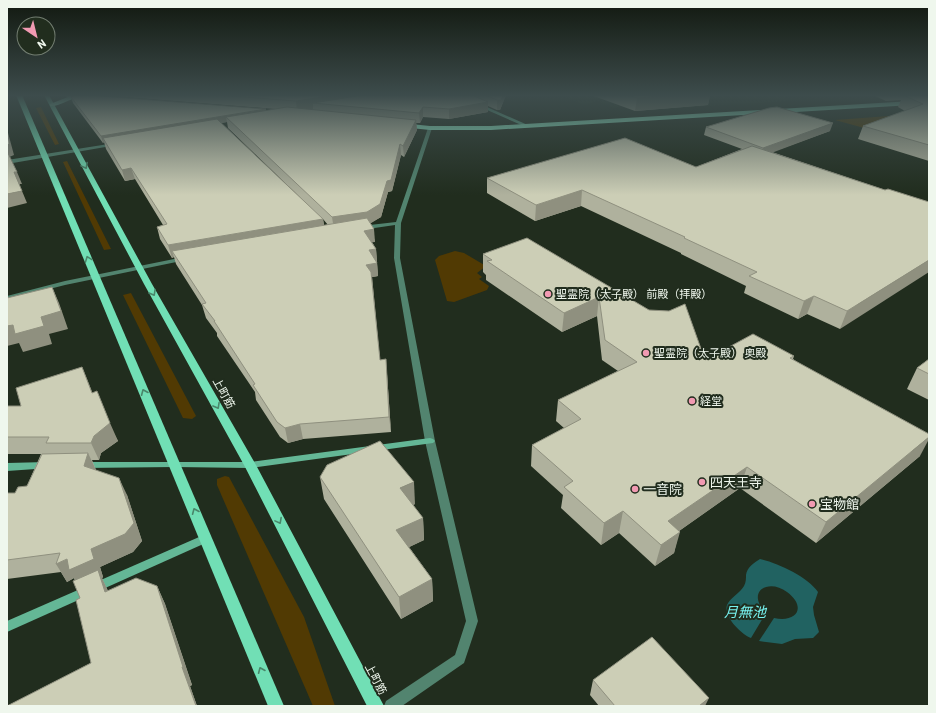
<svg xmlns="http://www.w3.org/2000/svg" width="936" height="713" font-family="Barlow,'Noto Sans JP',sans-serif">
  <rect width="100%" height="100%" fill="#212d1e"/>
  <polygon fill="#253520" points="560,95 795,95 783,98 789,101 665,109 642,101 614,108 598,101 584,105"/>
  <g fill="#513a03">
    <polygon points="41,107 59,144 55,145 36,108"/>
    <polygon points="929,113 875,131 835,120"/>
    <polygon points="67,161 111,249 104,250 63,162"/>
    <polygon points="455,251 464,253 486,266 477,273 482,277 479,279 489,286 487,290 454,302 447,301 435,260 439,256"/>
    <polygon points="131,293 196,416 192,419 183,418 123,295"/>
    <polygon points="225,476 229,477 304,617 335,706 313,706 217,485 217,479"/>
  </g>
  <path fill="#216261" d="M 760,559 C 778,563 808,577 818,592 L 813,607 L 814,615 L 819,632 L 813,638 L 795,639 L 782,644 L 759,641 L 774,618 C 797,623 807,607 787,592 C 769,578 745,591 766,613 L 751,638 C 741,634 723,616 727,605 C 730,598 740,593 744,586 C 746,582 746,579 746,575 C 747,567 754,563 760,559 Z"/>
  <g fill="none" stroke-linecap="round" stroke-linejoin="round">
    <g fill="#52846f" fill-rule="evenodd">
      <polygon points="430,127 432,128 401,223 400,258 435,441 478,621 464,663 402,706 384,706 386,701 455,655 466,621 425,441 394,258 395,225 361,230 358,228 361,226 396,222 428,128"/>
      <polygon points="115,143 117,144 117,145 7,164 7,160"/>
      <polygon points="184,257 186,258 186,260 65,285 7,300 7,296 65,281"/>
    </g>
    <g fill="#64b796" fill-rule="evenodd">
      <polygon points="478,104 480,104 530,126 526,127 478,106"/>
      <polygon points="430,438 433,439 435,441 433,443 250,468 175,467 82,468 79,467 77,465 79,463 82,462 250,462"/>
      <polygon points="47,462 50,464 52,466 50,468 7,471 7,463"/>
      <polygon points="206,534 210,535 211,538 210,541 7,632 7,621"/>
    </g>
    <g fill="#71dfb5" fill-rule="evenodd">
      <polygon points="16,95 22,95 284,706 268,706"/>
      <polygon points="44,95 49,95 152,284 256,465 384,706 367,706 244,465 144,284"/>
    </g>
    <g fill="#98fed5" fill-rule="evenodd">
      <path d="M 64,95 L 86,95 L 93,97 C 88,100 83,97 77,98 C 68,99 59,107 50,106 L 50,104 L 68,97 Z"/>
      <polygon points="929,100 929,104 491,130 430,130 401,127 398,125 401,123 430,126 491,126"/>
    </g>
  </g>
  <g fill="#afb19d" fill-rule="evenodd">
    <path d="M 100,95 L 506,95 L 500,110 L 497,110 L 488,106 L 488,112 L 449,119 L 423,117 L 420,123 L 416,123 L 417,130 L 404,157 L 401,155 L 392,191 L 388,192 L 381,217 L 370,223 L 375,242 L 372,242 L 376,249 L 377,262 L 378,276 L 372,277 L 380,360 L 387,374 L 391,432 L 303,439 L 288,443 L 280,437 L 256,400 L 255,392 L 217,336 L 217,333 L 206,318 L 202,305 L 176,264 L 174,257 L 172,258 L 160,239 L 157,227 L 163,225 L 135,179 L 125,181 L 106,149 L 104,142 L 103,143 L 73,103 L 71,97 L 266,109 L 266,111 L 275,109 ZM 227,122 L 228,128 L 309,206 L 221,123 ZM 323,219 L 328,225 L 324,225 Z"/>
    <polygon points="591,95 710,95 708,105 635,111"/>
    <polygon points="873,95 929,95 929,161 858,139 863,126 905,111 898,107 901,100 886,101"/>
    <polygon points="706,127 830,131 772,152 885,190 929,202 840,329 807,314 798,319 744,293 746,286 681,254 681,253 581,206 535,221 487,193 487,178 696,167 742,149 704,135"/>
    <polygon points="527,238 705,360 794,356 793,359 920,456 816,543 740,488 679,531 674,553 655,566 619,533 601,545 561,508 563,495 531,466 532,445 564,428 556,421 558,400 618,371 602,360 597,316 562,332 486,280 486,275 483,272 483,254"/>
    <polygon points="929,359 929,400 907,389 917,368"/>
    <polygon points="82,367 92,393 118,441 101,453 99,460 92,460 96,470 127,495 142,541 133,552 100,567 103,577 102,578 108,591 157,586 165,604 192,685 190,686 197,706 7,706 91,663 80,598 74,578 67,582 61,572 7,579 7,493 15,493 27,486 41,454 7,454 7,406 21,406"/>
    <polygon points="320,477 415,504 413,505 423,518 424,540 409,547 432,579 433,601 401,619 324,499"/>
    <polygon points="593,680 705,706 599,706 590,695"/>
  </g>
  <g fill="#8f907f">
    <polygon points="335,95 398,95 313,103 313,109 297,111 296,101"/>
    <polygon points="503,95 506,95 500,110 497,110 497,100"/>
    <polygon points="674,95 710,95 708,105 635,111 637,98"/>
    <polygon points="488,102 488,112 449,119 449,109"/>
    <polygon points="423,107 423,117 420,123 419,113"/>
    <polygon points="266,109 267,115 226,117 227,122 105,142 103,138 104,142 103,143 101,136"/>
    <polygon points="416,120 417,130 404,157 403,146"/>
    <polygon points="833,123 830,131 761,157 763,148"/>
    <polygon points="7,129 14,155 7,158"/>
    <polygon points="400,144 401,155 392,191 388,192 381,217 368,225 334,230 332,217 387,181"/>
    <polygon points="131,168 135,179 125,181 122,170"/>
    <polygon points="14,172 17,172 22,184 19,184"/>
    <polygon points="582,190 581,206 535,221 536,205"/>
    <polygon points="22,191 27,203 7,208 7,194"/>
    <polygon points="323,219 325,231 172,251 174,257 172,258 168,245"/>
    <polygon points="374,229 375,242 365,243 364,231"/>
    <polygon points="376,249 377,262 370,264 369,250"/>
    <polygon points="929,260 929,272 840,329 847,311"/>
    <polygon points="377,263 378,276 368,278 366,265"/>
    <polygon points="52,287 59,303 68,329 49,334 52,344 23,352 19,343 7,346 7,326 41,317"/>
    <polygon points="814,296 807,314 798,319 804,301"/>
    <polygon points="599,297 597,316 562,332 564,313"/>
    <polygon points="386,359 387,374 391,432 389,417"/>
    <polygon points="82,367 89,384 99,410 92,393"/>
    <polygon points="110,423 118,441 101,453 99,460 91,443 94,436"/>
    <polygon points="300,424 303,439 288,443 285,428"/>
    <polygon points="929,437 929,439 920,456 816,543 826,522"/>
    <polygon points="88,453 96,470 84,466"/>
    <polygon points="747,467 740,488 662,543 668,521"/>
    <polygon points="119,478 127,495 142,541 133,552 100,567 103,577 102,578 107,589 115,611 79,588 74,578 67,582 56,564 91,549"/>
    <polygon points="414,482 415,504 402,510 400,488"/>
    <polygon points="623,511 619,533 601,545 604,523"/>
    <polygon points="423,518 424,540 399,552 396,530"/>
    <polygon points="680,532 674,553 655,566 661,545"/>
    <polygon points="432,579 433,601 401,619 399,597"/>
    <polygon points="157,586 165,604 192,685 190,686 197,706 196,706 182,667"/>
    <polygon points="709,698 705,706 699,706"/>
  </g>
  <g fill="#ccceb6" stroke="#8f907f">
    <polygon points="74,95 89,95 266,109 101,136 71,97"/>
    <polygon points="218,95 335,95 296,101"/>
    <polygon points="363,95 472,95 488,102 449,109 423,107 419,113 313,103"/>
    <polygon points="485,95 503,95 501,100 497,100"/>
    <polygon points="629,95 674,95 637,98"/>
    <polygon points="903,95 929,95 929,145 863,126 923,104"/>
    <polygon points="287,107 416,120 403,146 400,144 391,180 387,181 380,204 367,212 332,217 226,117"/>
    <polygon points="777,107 833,123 763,148 706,127 769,108"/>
    <polygon points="217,119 323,219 168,245 157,227 167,224 131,168 122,170 103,138"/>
    <polygon points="7,133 10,144 7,145"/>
    <polygon points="625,138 696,167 752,146 885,190 888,189 929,202 929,260 847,311 814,296 804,301 749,276 757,272 684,238 685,237 582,190 536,205 487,178"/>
    <polygon points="7,153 8,153 17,172 14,172 22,191 7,194"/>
    <polygon points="367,218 374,229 364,231 376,249 369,250 377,263 366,265 371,272 380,360 386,359 389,417 300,424 285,428 277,422 253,385 255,384 214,321 215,321 202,304 206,303 172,251"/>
    <polygon points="527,238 649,310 669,311 685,304 705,360 753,334 794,356 790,358 929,434 929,437 826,522 747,467 668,521 680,532 661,545 623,511 604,523 564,487 573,481 532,445 581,419 558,400 637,362 605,340 599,297 564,313 487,261 492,260 483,254"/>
    <polygon points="52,287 61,311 41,317 44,326 15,334 13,325 7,326 7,298"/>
    <polygon points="929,359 929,374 917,368"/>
    <polygon points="82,367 92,393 97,391 110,423 94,436 91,443 46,443 49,437 7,437 7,406 21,406 16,388"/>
    <polygon points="380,441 414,482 400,488 423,518 396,530 432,579 399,597 320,477 327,465"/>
    <polygon points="88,453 84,466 119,478 134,523 125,534 91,549 94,559 69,570 67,559 56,564 60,553 7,560 7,493 15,493 18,487 27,486 42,454"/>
    <polygon points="98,570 105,592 136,578 157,586 183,667 182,667 196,706 7,706 91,663 76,600 80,598 73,581"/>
    <polygon points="652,637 709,698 699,706 615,706 593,680"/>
  </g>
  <defs><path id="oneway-chevron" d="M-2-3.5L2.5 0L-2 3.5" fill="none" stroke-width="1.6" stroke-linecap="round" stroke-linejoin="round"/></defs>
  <g stroke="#49866a">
    <use href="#oneway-chevron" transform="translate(85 166) rotate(62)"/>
    <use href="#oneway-chevron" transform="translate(88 259) rotate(-111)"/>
    <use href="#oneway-chevron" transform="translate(153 293) rotate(61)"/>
    <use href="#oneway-chevron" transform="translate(144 392) rotate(-113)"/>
    <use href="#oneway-chevron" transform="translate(217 406) rotate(61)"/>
    <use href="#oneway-chevron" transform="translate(195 511) rotate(-113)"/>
    <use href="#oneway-chevron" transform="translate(279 521) rotate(62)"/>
    <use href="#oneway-chevron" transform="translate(261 670) rotate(-113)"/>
  </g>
  <linearGradient id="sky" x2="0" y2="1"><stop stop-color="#121910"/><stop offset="0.49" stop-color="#3d4c4c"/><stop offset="1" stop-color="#3d4c4c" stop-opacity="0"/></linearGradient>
  <rect width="936" height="195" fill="url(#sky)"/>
  <g fill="#f19ab2" stroke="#212d1e" stroke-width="1.5">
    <circle cx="548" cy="294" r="4"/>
    <circle cx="646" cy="353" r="4"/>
    <circle cx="692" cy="401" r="4"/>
    <circle cx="702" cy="482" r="4"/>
    <circle cx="635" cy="489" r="4"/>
    <circle cx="812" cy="504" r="4"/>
  </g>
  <g text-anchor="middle" stroke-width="4" stroke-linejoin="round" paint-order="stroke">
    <g font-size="11" fill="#eff7ed" stroke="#212d1e" text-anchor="start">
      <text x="556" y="298">聖霊院（太子殿） 前殿（拝殿）</text>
      <text x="654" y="357">聖霊院（太子殿） 奥殿</text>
      <text x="700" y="405">経堂</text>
    </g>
    <g font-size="11" fill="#eff7ed" stroke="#212d1e">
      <text transform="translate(224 393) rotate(61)" y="4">上町筋</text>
      <text transform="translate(376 679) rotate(62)" y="4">上町筋</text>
    </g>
    <g font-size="13" fill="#eff7ed" stroke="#212d1e" text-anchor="start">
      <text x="710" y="487">四天王寺</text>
      <text x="643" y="494">一音院</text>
      <text x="820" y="509">宝物館</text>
    </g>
    <g font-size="14" font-style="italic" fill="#77f3f0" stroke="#212d1e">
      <text x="745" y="617">月無池</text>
    </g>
  </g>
  <rect width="936" height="713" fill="none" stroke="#eff7ed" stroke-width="16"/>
  <g transform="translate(36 36) rotate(145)"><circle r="19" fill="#212d1e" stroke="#737e71"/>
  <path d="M0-3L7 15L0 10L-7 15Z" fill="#f19ab2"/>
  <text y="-6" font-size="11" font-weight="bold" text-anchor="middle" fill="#eff7ed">N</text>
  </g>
</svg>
